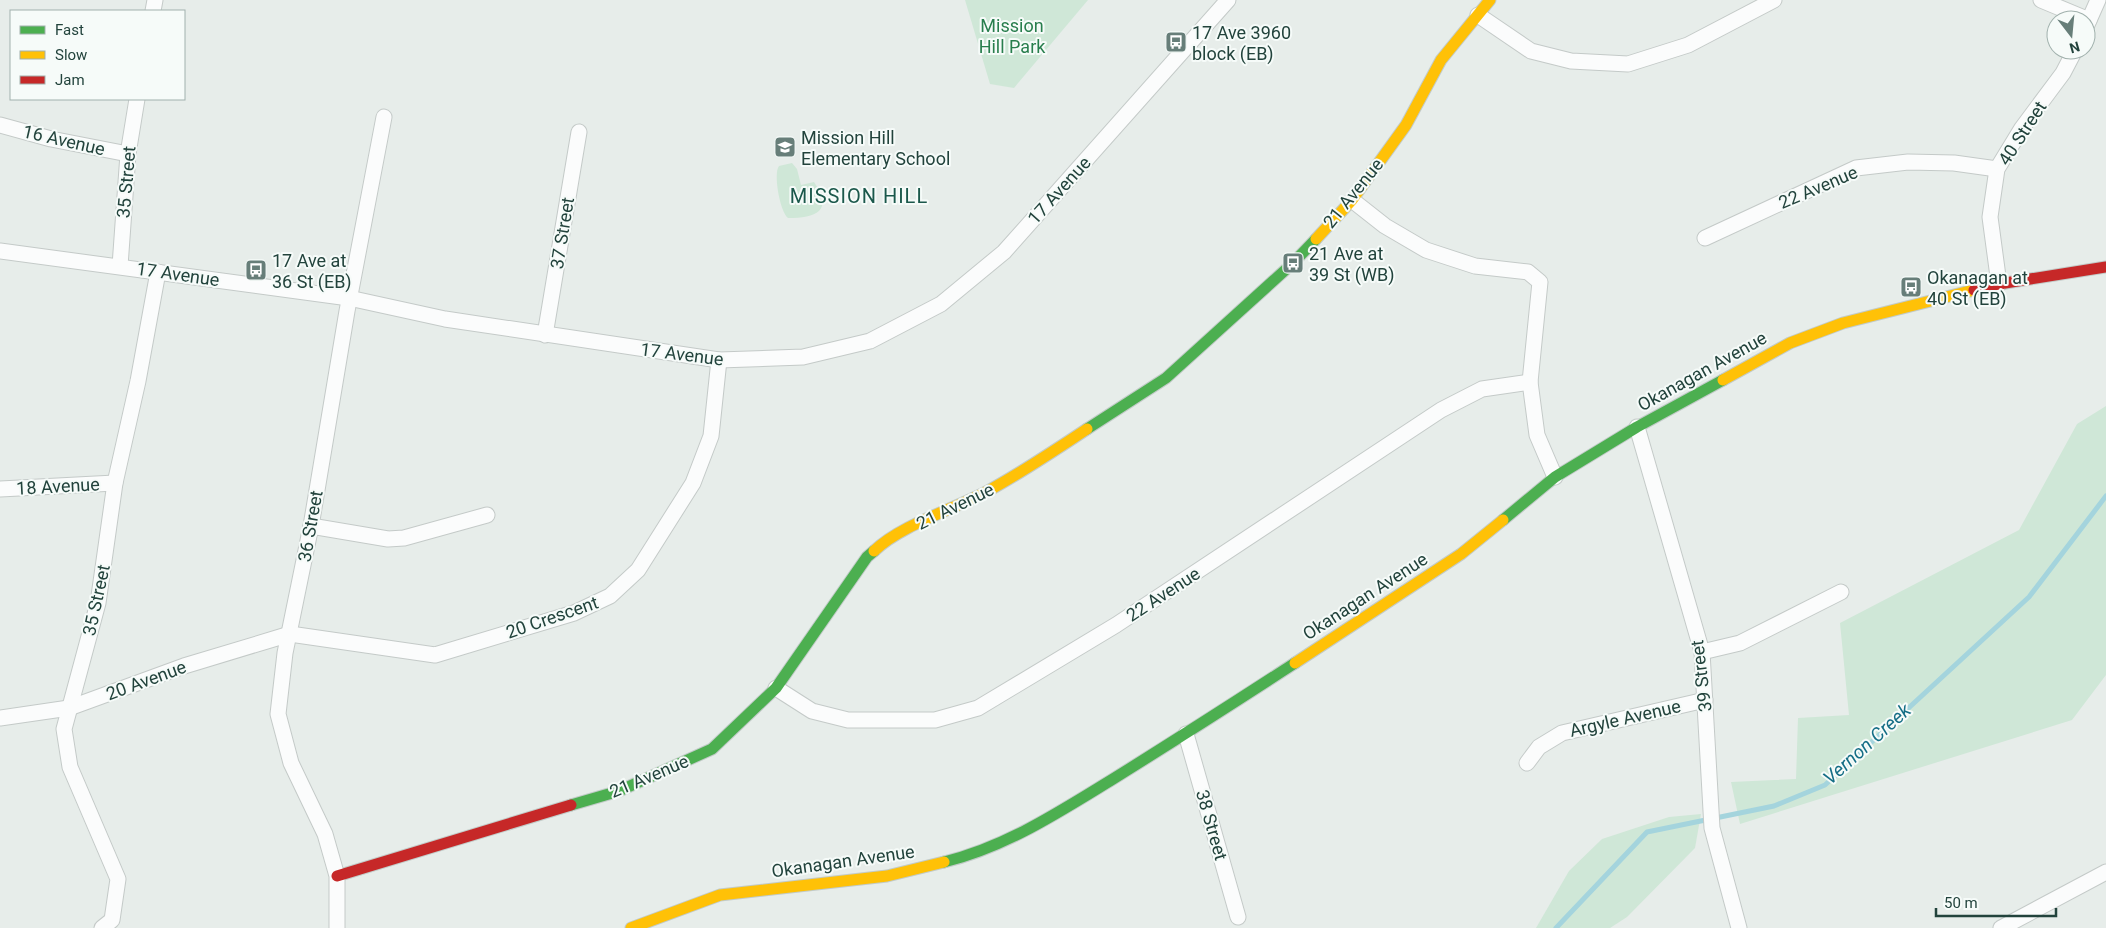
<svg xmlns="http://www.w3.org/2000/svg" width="2106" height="928" font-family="Roboto,sans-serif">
	<rect width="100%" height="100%" fill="#e7edea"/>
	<g fill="#cfe7d7">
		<polygon points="965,0 1088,0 1014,88 990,84"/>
		<path d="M792,163l5,6 4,16 13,-3c20,29 2,36 -26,36 -8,-6 -15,-45 -9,-52z"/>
		<polygon points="2106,406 2106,675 2072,720 1740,824 1731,782 1796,779 1798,718 1849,715 1840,623 2019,530 2077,424"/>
		<polygon points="1701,814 1695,848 1627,917 1610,928 1536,928 1569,871 1602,839 1669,817"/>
	</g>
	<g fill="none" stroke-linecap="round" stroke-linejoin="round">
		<polyline stroke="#a4d4dd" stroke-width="5" points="1556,928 1647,832 1774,806 1825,785 2029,597 2106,496"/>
		<g stroke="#c4cac8" stroke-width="17">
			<g id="street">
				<polyline points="2041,0 2089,20"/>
				<polyline points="153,11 155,0"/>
				<polyline points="1478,15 1531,51 1571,61 1628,64 1688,45 1774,0"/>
				<polyline points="2086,27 2098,0"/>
				<polyline points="0,125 51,139 128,154"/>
				<polyline points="1352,200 1385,226 1426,250 1475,266 1528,272 1540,282 1530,382 1537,435 1555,477"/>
				<polyline points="1705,238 1856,168 1908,162 1954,163 1997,169"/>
				<polyline points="0,251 349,298 445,319 719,360 803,357 870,341 941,304 1004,252 1228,0"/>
				<polyline points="120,266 128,154 137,99"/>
				<polyline points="1999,284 1990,217 1997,169 2022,128 2063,73 2075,50"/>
				<polyline points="545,335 579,132"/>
				<polyline points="1637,427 1702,652 1712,828 1739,928"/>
				<polyline points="0,489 115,483"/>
				<polyline points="311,526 388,539 404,538 487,515"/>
				<polyline points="1702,652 1740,643 1841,592"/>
				<polyline points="776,688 812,711 848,720 935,720 978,708 1116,625 1441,410 1482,389 1530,382"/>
				<polyline points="0,718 69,708 184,666 290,634 435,655 574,613 610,596 638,570 693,483 711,436 719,360"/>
				<polyline points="1186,734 1238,917"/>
				<polyline points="1527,763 1539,747 1562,733 1705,700"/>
				<polyline points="102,928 112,920 118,879 70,767 64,729 98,603 115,483 138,381 158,272"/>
				<polyline points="337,928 337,876 325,834 291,763 278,714 285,653 311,526 347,311 384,117"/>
				<polyline points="2001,928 2106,872"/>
			</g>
		</g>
		<g stroke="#c2cbc8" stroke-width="13">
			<g id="fast">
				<polyline points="1087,429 1166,378 1293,263 1316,239"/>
				<polyline points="1503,520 1555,477 1637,427 1723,380"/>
				<polyline points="571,805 619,791 712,749 776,688 867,557 874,551"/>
				<path d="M944,862c62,-15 115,-50 169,-83 61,-38 122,-77 182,-116"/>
			</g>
		</g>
		<g stroke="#c2cbc8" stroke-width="13">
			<g id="slow">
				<polyline points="1316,239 1352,200 1406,125 1441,60 1490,0"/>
				<polyline points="1723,380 1790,343 1843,323 1974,290"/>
				<path d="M874,551c27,-26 78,-41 112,-59 35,-19 68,-41 101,-63"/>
				<polyline points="1295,663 1461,554 1503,520"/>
				<polyline points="631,928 720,895 887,876 944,862"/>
			</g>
		</g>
		<g stroke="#c2cbc8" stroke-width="13">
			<g id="jam">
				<polyline points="1974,290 1999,284 2106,267"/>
				<polyline points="337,876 571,805"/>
			</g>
		</g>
		<use href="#street" stroke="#fbfcfc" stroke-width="15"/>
		<use href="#fast" stroke="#4caf50" stroke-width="11"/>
		<use href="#slow" stroke="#ffc107" stroke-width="11"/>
		<use href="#jam" stroke="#c62828" stroke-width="11"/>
	</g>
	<defs>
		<g id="bus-square" transform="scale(1.125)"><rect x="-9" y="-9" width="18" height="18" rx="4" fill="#677e79" stroke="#f6fbf9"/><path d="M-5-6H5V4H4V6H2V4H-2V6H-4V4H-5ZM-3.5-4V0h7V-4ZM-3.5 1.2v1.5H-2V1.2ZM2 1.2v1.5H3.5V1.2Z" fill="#fff"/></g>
		<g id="school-square" transform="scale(1.125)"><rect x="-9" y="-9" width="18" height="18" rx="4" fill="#677e79" stroke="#f6fbf9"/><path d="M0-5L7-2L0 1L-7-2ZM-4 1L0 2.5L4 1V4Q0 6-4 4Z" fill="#fff"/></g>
	</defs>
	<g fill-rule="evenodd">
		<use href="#bus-square" x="1176" y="42"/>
		<use href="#school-square" x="785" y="147"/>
		<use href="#bus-square" x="1293" y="263"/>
		<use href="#bus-square" x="256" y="270"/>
		<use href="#bus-square" x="1911" y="287"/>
	</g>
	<g text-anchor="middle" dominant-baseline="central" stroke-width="4" stroke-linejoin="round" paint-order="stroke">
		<g font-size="18" fill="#287e4d" stroke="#f6fbf9">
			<text x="1012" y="25">Mission<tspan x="1012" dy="21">Hill Park</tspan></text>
		</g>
		<g font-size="18" fill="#22433c" stroke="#f6fbf9" text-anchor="start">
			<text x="1192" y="32">17 Ave 3960<tspan x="1192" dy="21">block (EB)</tspan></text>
			<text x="801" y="137">Mission Hill<tspan x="801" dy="21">Elementary School</tspan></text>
			<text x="1309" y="253">21 Ave at<tspan x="1309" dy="21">39 St (WB)</tspan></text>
			<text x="272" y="260">17 Ave at<tspan x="272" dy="21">36 St (EB)</tspan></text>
			<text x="1927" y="277">Okanagan at<tspan x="1927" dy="21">40 St (EB)</tspan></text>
		</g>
		<g font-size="18" fill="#22433c" stroke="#f6fbf9">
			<text transform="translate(2022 133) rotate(-57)">40 Street</text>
			<text transform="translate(64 140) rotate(13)">16 Avenue</text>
			<text transform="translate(126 182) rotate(-85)">35 Street</text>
			<text transform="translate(1818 187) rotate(-23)">22 Avenue</text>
			<text transform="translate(1059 190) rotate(-48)">17 Avenue</text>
			<text transform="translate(1353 193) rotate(-51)">21 Avenue</text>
			<text transform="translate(562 233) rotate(-81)">37 Street</text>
			<text transform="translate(178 274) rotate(8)">17 Avenue</text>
			<text transform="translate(682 354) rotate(7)">17 Avenue</text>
			<text transform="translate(1702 371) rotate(-29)">Okanagan Avenue</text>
			<text transform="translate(58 486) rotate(-3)">18 Avenue</text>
			<text transform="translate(955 506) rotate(-26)">21 Avenue</text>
			<text transform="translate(310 526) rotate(-80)">36 Street</text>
			<text transform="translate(1163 594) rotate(-33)">22 Avenue</text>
			<text transform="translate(1365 596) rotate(-33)">Okanagan Avenue</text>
			<text transform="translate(96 600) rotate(-78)">35 Street</text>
			<text transform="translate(552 617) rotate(-19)">20 Crescent</text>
			<text transform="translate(1701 676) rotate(-97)">39 Street</text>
			<text transform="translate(146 680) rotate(-20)">20 Avenue</text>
			<text transform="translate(1625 718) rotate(-13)">Argyle Avenue</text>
			<text transform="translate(649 776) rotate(-23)">21 Avenue</text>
			<text transform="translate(1212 825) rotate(74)">38 Street</text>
			<text transform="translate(843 861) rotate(-8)">Okanagan Avenue</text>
		</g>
		<g font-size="19" font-style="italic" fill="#156e86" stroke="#f6fbf9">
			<text transform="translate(1867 744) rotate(-42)">Vernon Creek</text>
		</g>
		<g font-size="20" letter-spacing="1" fill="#1b584b" stroke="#f6fbf9">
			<text x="859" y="196">MISSION HILL</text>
		</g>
	</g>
	<rect x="10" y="10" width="175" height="90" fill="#f6fbf9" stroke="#a1b1ad"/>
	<rect x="20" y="26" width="25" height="8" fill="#4caf50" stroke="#a1b1ad"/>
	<text x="55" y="35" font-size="15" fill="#22433c">Fast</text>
	<rect x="20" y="51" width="25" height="8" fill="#ffc107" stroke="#a1b1ad"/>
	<text x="55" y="60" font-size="15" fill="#22433c">Slow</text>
	<rect x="20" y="76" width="25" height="8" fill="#c62828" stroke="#a1b1ad"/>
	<text x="55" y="85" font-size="15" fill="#22433c">Jam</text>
	<g transform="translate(2071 35) rotate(164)"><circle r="24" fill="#f6fbf9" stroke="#a1b1ad"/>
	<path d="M0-4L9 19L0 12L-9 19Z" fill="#677e79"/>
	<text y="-8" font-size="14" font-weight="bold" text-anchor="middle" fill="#22433c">N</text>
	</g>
	<path d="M1936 908v8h120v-8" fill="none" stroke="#22433c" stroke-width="2.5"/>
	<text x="1944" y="908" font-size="15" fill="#22433c" stroke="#f6fbf9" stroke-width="4" paint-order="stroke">50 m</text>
</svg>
